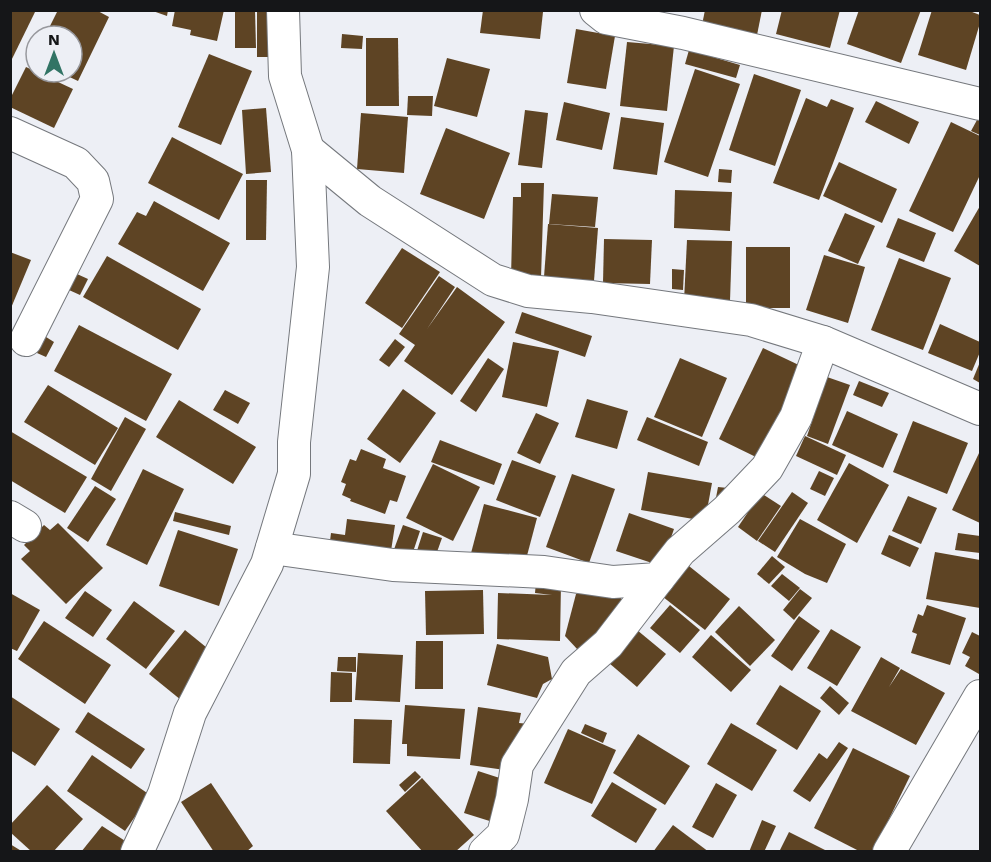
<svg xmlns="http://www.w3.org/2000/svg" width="991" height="862" font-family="'Work Sans',sans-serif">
	<rect width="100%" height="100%" fill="#edeff5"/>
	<g fill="#5e4424">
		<polygon points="10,10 36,10 10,63"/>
		<polygon points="58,10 96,10 109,17 78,81 59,72 72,72 72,36 45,36"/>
		<polygon points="150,10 168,10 167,16"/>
		<polygon points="175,10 224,10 217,41 190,35 191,30 172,26"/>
		<polygon points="235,10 255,10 256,48 235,48"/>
		<polygon points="257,10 272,10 273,57 257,57"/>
		<polygon points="483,10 543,12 540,39 480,33"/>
		<polygon points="705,10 762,10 757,35 702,25"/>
		<polygon points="782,10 840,10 830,48 776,34"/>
		<polygon points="859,10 921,10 901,63 847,44"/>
		<polygon points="932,10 967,10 980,15 980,23 966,70 918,55"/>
		<polygon points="576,29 615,36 606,89 567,83"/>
		<polygon points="342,34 363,36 362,49 341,48"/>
		<polygon points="366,38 398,38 399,106 366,106"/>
		<polygon points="627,42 674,46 667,111 620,106"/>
		<polygon points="689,50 740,65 736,78 685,64"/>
		<polygon points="209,54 252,71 221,145 178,127"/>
		<polygon points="447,58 490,69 477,117 434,106"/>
		<polygon points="26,67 73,89 54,128 10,107 10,99"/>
		<polygon points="695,69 740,84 708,177 664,162"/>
		<polygon points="754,74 801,90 775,166 729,150"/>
		<polygon points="408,96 433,96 432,116 407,115"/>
		<polygon points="806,98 827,107 831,99 854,108 819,200 773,183"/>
		<polygon points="876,101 919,122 909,144 865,122"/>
		<polygon points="564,102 610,113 602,150 556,140"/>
		<polygon points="266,108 271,172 246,174 242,110"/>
		<polygon points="525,110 548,113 542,168 518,165"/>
		<polygon points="361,113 408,117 404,173 357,169"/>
		<polygon points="621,117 664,123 657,175 613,169"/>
		<polygon points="977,120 980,121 980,135 971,131"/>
		<polygon points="951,122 980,136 980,175 953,232 909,211"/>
		<polygon points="446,128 510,153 484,219 420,194"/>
		<polygon points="172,137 243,174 219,220 148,183"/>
		<polygon points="839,162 897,189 882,223 823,196"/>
		<polygon points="719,169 732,170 731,183 718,182"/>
		<polygon points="246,180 267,180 266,240 246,240"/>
		<polygon points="521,183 544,183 541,278 511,277 513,197 521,197"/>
		<polygon points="675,190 732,192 730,231 674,228"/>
		<polygon points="552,194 598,197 595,227 549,224"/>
		<polygon points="154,201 230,243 203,291 118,244 137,212 146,216"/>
		<polygon points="980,206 980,266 954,251"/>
		<polygon points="845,213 875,226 858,264 828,251"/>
		<polygon points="898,218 936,233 924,262 886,247"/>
		<polygon points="548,224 598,228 594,281 544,277"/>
		<polygon points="604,239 652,240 650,284 603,283"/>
		<polygon points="687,240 732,241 730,301 684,301"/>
		<rect x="746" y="247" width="44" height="61"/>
		<polygon points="402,248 440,272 402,328 365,303"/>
		<polygon points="10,252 31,260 11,308 10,308"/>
		<polygon points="824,255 865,267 848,323 806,310"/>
		<polygon points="107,256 201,309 178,350 83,297"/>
		<polygon points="899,258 951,278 923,350 871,330"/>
		<polygon points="672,269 684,270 683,290 672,289"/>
		<polygon points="77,274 88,279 80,295 69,290"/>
		<polygon points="439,276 455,287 427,329 457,287 505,322 452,395 404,361 415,345 399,334"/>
		<polygon points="522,312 592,336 585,357 515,333"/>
		<polygon points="940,324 980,342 980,352 972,371 928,353"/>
		<polygon points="79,325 172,374 146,421 54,371"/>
		<polygon points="46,337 54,342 46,357 37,353"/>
		<polygon points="395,339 405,347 389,367 379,360"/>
		<polygon points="513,342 559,351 547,407 502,397"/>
		<polygon points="763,348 803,367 758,458 719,439"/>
		<polygon points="488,358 504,369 476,412 460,401"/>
		<polygon points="680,358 727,378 702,437 654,417"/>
		<polygon points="980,362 980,383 973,379"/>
		<polygon points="827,377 850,385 828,444 807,436"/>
		<polygon points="859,381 889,393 882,407 853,395"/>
		<polygon points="48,385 118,428 95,465 24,422"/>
		<polygon points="403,389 436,413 400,463 367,439"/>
		<polygon points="225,390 250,403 238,424 213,410"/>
		<polygon points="587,399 628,411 617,449 575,437"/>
		<polygon points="179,400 256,447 233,484 156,437"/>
		<polygon points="847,411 898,434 883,468 832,445"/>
		<polygon points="536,413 559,423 540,464 517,453"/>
		<polygon points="125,417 146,429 111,491 91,479"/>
		<polygon points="647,417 708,442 699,466 637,440"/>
		<polygon points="913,421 968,443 947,494 893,472"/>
		<polygon points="10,431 87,477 65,513 10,480"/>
		<polygon points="805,436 846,455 837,475 796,456"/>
		<polygon points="440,440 502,464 494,485 431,462"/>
		<polygon points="361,449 386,459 383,468 406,476 397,502 390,500 385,514 350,501 351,499 342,495 346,484 341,482 350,459 356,461"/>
		<polygon points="980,451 980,523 952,510"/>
		<polygon points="512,460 556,476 540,517 496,500"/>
		<polygon points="849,463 889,485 857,543 817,520"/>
		<polygon points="433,464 480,487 453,541 406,518"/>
		<polygon points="143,469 184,489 147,565 106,545"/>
		<polygon points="819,471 834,478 825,496 810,489"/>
		<polygon points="648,472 712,483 705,521 641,510"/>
		<polygon points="572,474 615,489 589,563 546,547"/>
		<polygon points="95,486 116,499 88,542 67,528"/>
		<polygon points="718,487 728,488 714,508"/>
		<polygon points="792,492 808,503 775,552 758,541"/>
		<polygon points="761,493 781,506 757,541 738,527"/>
		<polygon points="908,496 937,508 921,544 892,531"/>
		<polygon points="484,504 537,518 524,567 470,557"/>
		<polygon points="175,512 231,526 229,535 173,521"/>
		<polygon points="629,513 674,529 661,566 616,551"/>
		<polygon points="347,519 395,525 391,551 329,549 331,533 345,535"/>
		<polygon points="800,519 846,544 827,583 805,574 777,557"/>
		<polygon points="58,523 103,568 66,604 21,559 30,551 24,545 44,525 50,530"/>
		<polygon points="403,525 420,531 411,558 393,552"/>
		<polygon points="178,530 238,549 219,606 159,586"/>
		<polygon points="423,532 442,538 432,566 414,560"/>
		<polygon points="958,533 980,536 980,553 955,550"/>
		<polygon points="889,535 919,548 910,567 881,554"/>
		<polygon points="935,552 980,560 980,608 926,599"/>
		<polygon points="772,556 785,567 769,584 757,574"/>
		<polygon points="684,562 730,599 705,630 658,593"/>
		<polygon points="782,574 800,588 789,601 771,586"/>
		<polygon points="536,582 561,583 560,641 497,639 498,593 552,595 535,593"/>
		<polygon points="615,587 626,608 578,650 565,636 576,594"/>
		<polygon points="800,589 812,598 794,620 783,610"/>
		<polygon points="483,590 484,634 426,635 425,591"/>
		<polygon points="85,591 112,610 93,637 65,618"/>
		<polygon points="10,593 40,610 17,651 10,648"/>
		<polygon points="134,601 175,631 146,669 106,639"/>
		<polygon points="670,605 700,630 680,653 650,628"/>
		<polygon points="927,605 966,618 950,665 911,653 917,634 912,632 918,614 923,616"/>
		<polygon points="739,606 775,640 750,666 715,632"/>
		<polygon points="799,616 820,631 792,671 771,656"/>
		<polygon points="44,621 111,665 85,704 18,659"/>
		<polygon points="831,629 861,647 837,686 807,668"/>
		<polygon points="185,630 217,656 181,700 149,674"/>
		<polygon points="637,630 666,654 637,687 609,663"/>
		<polygon points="972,632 980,636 979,674 965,666 970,657 962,653"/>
		<polygon points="711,635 751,670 731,692 692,657"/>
		<polygon points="416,641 443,641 443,689 415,689"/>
		<polygon points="497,644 548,657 552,679 543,684 537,698 487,685"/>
		<polygon points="358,653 403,655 400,702 355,700"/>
		<polygon points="338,657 356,657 356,672 337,671"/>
		<polygon points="881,657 900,668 889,687 901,669 945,693 916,745 851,711"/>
		<polygon points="331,672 352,673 352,702 330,702"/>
		<polygon points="780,685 821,711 797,750 756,724"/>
		<polygon points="830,686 849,703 839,715 820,698"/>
		<polygon points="10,696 60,729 35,766 10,750"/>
		<polygon points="405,705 465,709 460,759 407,756 407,744 402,744"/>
		<polygon points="478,707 521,713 519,723 529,724 512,771 470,765"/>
		<polygon points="88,712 145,749 131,769 75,732"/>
		<polygon points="354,719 392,720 390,764 353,763"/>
		<polygon points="731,723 777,750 752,791 707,764"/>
		<polygon points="585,724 607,733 603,743 581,733"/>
		<polygon points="568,729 616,750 592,804 544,783"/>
		<polygon points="638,734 690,766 665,805 613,773"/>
		<polygon points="839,742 848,748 810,802 793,791 819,753 827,759"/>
		<polygon points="853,748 910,776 873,852 861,852 814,828"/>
		<polygon points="92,755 150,795 125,831 67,791"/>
		<polygon points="415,771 421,777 405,792 399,785"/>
		<polygon points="478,771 509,781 496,823 464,813"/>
		<polygon points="422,778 474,835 455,852 423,852 386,811"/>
		<polygon points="612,782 657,809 636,843 591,816"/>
		<polygon points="211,783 253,846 246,852 214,852 181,802"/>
		<polygon points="716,783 737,795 713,838 692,827"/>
		<polygon points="47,785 83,819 53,852 32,852 10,832 10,825"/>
		<polygon points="762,820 776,826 764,852 749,852"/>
		<polygon points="673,825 709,852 653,852"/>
		<polygon points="102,826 133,846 129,852 81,852"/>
		<polygon points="789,832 829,852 779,852"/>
		<polygon points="10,844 23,852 10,852"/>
	</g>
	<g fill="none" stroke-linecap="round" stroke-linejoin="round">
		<g stroke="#75787d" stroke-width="34">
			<g id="minor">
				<polyline points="596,10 606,18 683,33 980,104"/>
				<polyline points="10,133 76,163 93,181 97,199 26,340"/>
				<polyline points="308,150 370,201 493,280 528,291 592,297 751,320 823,342 980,409"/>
				<polyline points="10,517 25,526"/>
				<polyline points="272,548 393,565 544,572 613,582 658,579 680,551 727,510 767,468 796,417 823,342"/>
				<polyline points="137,852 164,794 190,713 267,564 294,474 294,442 313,267 308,150 285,76 283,10"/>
				<polyline points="485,852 503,835 512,799 517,765 576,672 608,644 658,579"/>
				<polyline points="889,852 980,696"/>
			</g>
		</g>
		<use href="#minor" stroke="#fff" stroke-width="32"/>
	</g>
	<rect width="991" height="862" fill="none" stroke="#151618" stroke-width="24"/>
	<g transform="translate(54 54)"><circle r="28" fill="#edeff5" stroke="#97989d" stroke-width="1.5"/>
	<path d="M0-4.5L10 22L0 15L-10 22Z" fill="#327465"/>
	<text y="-9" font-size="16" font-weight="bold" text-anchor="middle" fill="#151618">N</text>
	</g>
</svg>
